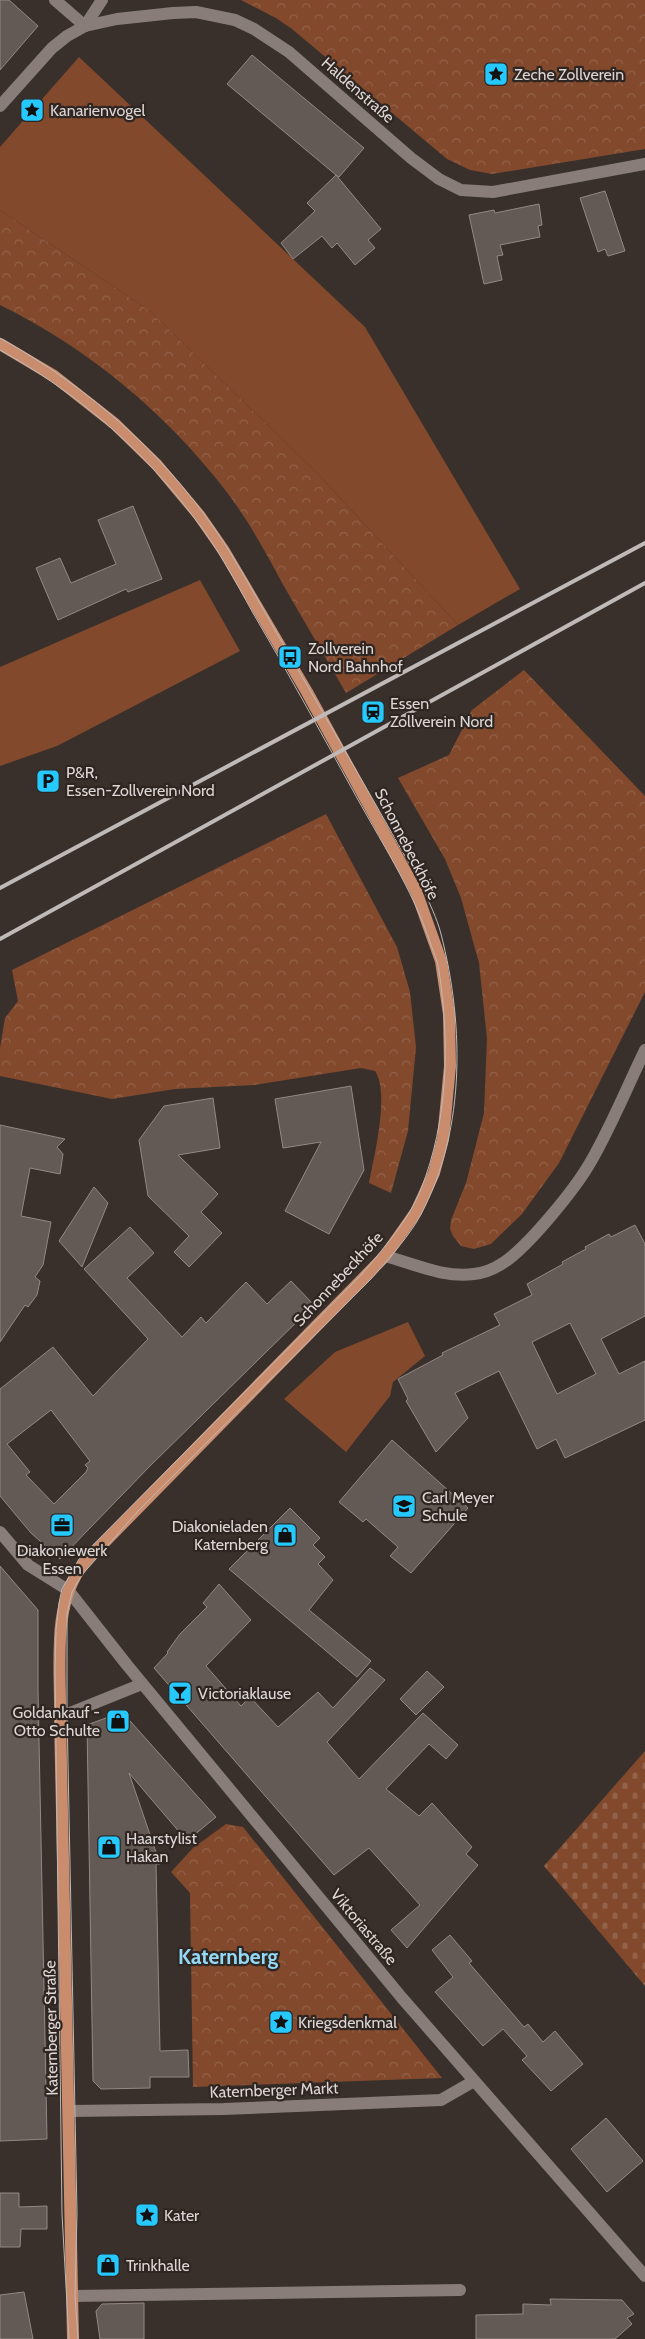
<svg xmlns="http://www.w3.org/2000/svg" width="645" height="2339" font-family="Cabin,sans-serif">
	<defs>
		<pattern id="forest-crowns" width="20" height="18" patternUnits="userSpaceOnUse" patternTransform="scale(1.25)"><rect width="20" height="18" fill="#82492c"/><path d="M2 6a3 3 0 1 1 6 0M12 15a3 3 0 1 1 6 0" fill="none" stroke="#93624a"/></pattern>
		<pattern id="cemetery-stones" width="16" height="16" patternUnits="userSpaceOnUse" patternTransform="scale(1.25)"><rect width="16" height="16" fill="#82492c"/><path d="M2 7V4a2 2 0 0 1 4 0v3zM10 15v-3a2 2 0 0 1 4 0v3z" fill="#93624a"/></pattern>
	</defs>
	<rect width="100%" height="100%" fill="#39302c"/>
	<g fill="#82492c">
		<polygon points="79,57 365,327 520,589 458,625 316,472 150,311 0,210 0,147"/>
		<polygon points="200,580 240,651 57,746 0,766 0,667"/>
		<polygon points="408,1322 425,1356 393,1382 390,1396 346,1452 284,1399 335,1352"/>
	</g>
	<g fill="url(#forest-crowns)">
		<polygon points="241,0 645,0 645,149 492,174 470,170 447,159 292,29 276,18"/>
		<path d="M0,210l150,101 166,161 142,153 -112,68c-20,-35 -41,-70 -61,-105 -18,-33 -36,-67 -59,-97 -60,-78 -138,-143 -226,-186z"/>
		<polygon points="524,670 645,796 645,992 559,1163 522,1214 491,1244 474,1249 461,1246 453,1236 450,1229 451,1220 466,1183 484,1113 487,1038 479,963 461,898 445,859 398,778 449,755 472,710"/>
		<path d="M326,814l71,133 13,45 6,55 -8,84 -17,62 -22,-10c5,-27 21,-90 6,-112l-14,-3 -107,17 -79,4 -63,10 -112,-23v-28l5,-30 13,-17 -6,-31z"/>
		<polygon points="226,1824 243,1827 442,2078 193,2087 190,1893 171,1872 193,1848"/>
	</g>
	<polygon fill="url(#cemetery-stones)" points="645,1751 645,1986 544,1866"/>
	<g fill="#645a55" stroke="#938883" fill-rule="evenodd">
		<polygon points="0,0 9,0 38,26 0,70"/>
		<polygon points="252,55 364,148 339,177 336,175 381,229 368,240 375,248 355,265 337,243 332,248 322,236 293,259 281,243 315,211 307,203 336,175 227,84"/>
		<polygon points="605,191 625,251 608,256 605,249 598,252 580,198"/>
		<polygon points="539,204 542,225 538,226 540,237 500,245 503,255 497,256 502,280 484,284 469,215 494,210 495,213"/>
		<polygon points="133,506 162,579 128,592 126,589 58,620 36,568 60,558 71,583 116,564 98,520"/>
		<polygon points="351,1086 364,1170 329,1234 285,1211 321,1142 283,1148 275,1099"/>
		<polygon points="213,1098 220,1148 178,1155 218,1194 201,1212 222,1233 189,1267 174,1252 189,1236 148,1196 139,1140 164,1106"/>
		<polygon points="0,1125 65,1139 57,1147 63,1154 60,1174 30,1168 21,1216 51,1222 43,1265 35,1277 40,1281 37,1295 28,1307 25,1305 0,1342"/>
		<polygon points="94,1187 108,1203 82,1267 59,1241"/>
		<path d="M635,1225l10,19v72l-44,23 18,35 26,-13v59l-80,38 -9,-19 -19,10 -38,-78 -44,22 13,25 -32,34 -30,-51 2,-2 -10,-20 45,-24 -1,-2 58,-28 -6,-11 38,-19 -5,-11 36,-20 -1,-2 24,-13 -1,-2 24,-13 2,3zM570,1323l26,51 -39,20 -25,-52z"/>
		<path d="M130,1227l24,26 -27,25 55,59 19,-20 5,6 40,-41 21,22 24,-23 23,24 -164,161 -90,93 -29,-26 -31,-37v-107l53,-42 40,49 55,-57 -64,-70zM51,1410l39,51 -5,4 3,3 -2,4 -32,32 -28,-29 4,-3 -23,-28z"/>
		<polygon points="392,1440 468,1508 411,1573 390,1556 398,1547 366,1519 363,1522 339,1502"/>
		<polygon points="290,1508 320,1538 313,1545 325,1557 318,1564 333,1580 309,1610 371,1661 357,1677 229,1569"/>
		<polygon points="0,1566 38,1610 38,1689 47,2139 0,2141"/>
		<polygon points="219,1584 251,1620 206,1666 241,1706 250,1697 278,1727 318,1692 333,1708 370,1668 385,1680 327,1742 359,1779 423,1713 458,1745 446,1759 429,1744 386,1789 419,1816 432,1803 472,1847 466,1854 478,1865 407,1948 391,1930 420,1905 369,1848 334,1875 154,1668 168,1653 167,1652 180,1634 207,1607 203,1603"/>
		<polygon points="427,1671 444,1687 416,1715 400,1699"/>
		<polygon points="122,1712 216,1817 187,1841 129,1773 160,1864 156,1864 160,2051 188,2050 189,2077 150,2077 150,2088 101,2089 93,2081 87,1725"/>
		<polygon points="450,1935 472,1961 469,1963 524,2027 528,2024 543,2042 555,2031 583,2064 551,2091 522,2060 527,2056 503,2029 483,2046 435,1992 453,1977 432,1950"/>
		<polygon points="606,2118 643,2161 607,2192 571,2149"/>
		<polygon points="0,2193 19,2193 19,2207 47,2206 47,2229 21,2229 20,2247 0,2247"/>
		<polygon points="24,2292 33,2339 0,2339 0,2295"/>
		<polygon points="550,2299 622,2300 634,2314 627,2318 632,2324 615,2339 476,2339 476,2315 523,2314 523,2304 551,2305"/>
		<polygon points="144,2303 144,2339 100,2339 96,2311 102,2304"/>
	</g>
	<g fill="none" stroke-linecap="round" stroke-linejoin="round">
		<g stroke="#887d78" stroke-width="12">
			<polyline points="55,0 85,26"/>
			<polyline points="85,26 117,19 173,13 196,12 235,20 254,29 289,52 411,158 439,179 461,190 493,192 645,164"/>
			<polyline points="0,106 52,48 67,36 85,26 102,0"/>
			<path d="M385,1256c30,8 58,22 89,18 10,-1 20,-5 29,-11 25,-16 72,-74 87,-100 21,-36 37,-76 55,-113"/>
			<polyline points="0,1532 28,1565 68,1590 127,1665 402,1998 645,2276"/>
			<polyline points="60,1717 142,1684"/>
			<polyline points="69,2111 224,2109 441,2100 474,2081"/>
			<polyline points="72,2296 460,2290"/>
		</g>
		<path stroke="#c98d6e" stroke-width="12" d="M0,344l54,32 61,48 42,41 42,50 25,36 83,141 109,199 25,70 8,53 1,52 -7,73 -9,34 -18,39 -31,44 -301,307c-33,42 -23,103 -24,154l13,622"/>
		<g stroke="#bfb9b7" stroke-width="1">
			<path d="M0,338c92,51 172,122 228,211 23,37 43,75 65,112 44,75 87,151 130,227 6,15 14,30 18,46 24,93 25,204 -25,289 -13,20 -29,38 -45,56l-233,232 -57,65 -9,16 -5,22v99l10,500 -2,83 3,43"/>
			<path d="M0,350c76,42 143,99 195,169 23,29 40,62 58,94 34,58 66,116 98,174 28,52 62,102 80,158 3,8 7,17 8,26 11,72 9,150 -18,218 -12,31 -39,61 -60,86l-282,284 -17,30 -3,14 -3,27 -1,41 7,543 7,125"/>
		</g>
		<g stroke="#bfb9b7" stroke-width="4">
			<polyline points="0,888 645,543"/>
			<polyline points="0,939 645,583"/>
		</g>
	</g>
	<defs>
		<g id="sight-square" transform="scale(1.25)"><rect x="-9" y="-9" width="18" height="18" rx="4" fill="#25c9fe" stroke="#2f2622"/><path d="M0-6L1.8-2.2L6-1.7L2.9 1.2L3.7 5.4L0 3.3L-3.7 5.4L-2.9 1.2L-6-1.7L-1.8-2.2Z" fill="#111"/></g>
		<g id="bus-square" transform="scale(1.25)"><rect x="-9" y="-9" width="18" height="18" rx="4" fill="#25c9fe" stroke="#2f2622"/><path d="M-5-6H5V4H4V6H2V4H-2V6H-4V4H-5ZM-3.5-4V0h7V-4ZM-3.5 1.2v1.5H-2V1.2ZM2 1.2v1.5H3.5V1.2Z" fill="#111"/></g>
		<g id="station-square" transform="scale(1.25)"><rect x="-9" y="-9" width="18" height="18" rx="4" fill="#25c9fe" stroke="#2f2622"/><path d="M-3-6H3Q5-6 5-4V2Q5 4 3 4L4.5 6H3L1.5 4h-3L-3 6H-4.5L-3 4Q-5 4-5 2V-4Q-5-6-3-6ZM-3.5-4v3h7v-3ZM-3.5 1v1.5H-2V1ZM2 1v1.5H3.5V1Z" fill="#111"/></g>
		<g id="parking-square" transform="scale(1.25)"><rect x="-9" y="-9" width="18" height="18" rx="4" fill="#25c9fe" stroke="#2f2622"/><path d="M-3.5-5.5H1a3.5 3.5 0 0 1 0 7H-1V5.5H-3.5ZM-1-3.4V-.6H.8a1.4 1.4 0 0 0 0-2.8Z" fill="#111"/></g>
		<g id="school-square" transform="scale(1.25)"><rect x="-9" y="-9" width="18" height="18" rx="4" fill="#25c9fe" stroke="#2f2622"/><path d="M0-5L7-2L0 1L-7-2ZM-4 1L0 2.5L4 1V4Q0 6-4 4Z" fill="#111"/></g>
		<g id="office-square" transform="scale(1.25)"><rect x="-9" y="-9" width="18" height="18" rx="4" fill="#25c9fe" stroke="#2f2622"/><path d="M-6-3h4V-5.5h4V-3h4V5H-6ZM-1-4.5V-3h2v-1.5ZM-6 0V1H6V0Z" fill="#111"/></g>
		<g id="shop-square" transform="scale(1.25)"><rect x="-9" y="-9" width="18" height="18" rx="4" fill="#25c9fe" stroke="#2f2622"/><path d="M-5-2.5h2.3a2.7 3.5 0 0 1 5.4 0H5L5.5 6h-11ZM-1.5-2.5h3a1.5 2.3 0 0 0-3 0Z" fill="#111"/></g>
		<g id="bar-square" transform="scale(1.25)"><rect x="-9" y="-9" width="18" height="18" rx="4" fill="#25c9fe" stroke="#2f2622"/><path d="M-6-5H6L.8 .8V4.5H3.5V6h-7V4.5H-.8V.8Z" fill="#111"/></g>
	</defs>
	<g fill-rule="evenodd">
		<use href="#sight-square" x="496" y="74"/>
		<use href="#sight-square" x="32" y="110"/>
		<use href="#bus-square" x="290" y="657"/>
		<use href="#station-square" x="373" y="712"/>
		<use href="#parking-square" x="48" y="781"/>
		<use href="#school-square" x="404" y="1506"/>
		<use href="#office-square" x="62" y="1525"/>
		<use href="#shop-square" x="285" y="1535"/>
		<use href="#bar-square" x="180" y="1693"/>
		<use href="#shop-square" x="118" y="1721"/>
		<use href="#shop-square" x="109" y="1847"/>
		<use href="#sight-square" x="281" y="2022"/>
		<use href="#sight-square" x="147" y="2215"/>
		<use href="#shop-square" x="108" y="2265"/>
	</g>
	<g text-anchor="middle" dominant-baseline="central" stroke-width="4.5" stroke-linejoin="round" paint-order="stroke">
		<g font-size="16" fill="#dcd6d4" stroke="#2f2622" text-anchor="start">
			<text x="514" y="74">Zeche Zollverein</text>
			<text x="50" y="110">Kanarienvogel</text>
			<text x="308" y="648">Zollverein<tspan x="308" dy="18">Nord Bahnhof</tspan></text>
			<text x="390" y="703">Essen<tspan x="390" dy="18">Zollverein Nord</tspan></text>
			<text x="66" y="772">P&amp;R,<tspan x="66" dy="18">Essen-Zollverein Nord</tspan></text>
			<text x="422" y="1497">Carl Meyer<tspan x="422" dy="18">Schule</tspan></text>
			<text x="268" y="1526" text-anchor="end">Diakonieladen<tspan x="268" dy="18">Katernberg</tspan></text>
			<text x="62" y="1550" text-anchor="middle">Diakoniewerk<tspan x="62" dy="18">Essen</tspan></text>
			<text x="198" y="1693">Victoriaklause</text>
			<text x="100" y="1712" text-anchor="end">Goldankauf -<tspan x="100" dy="18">Otto Schulte</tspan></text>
			<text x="126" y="1838">Haarstylist<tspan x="126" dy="18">Hakan</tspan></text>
			<text x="298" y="2022">Kriegsdenkmal</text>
			<text x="164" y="2215">Kater</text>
			<text x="126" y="2265">Trinkhalle</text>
		</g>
		<g font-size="16" fill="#dcd6d4" stroke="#2f2622">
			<text transform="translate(358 90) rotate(41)">Haldenstraße</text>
			<text transform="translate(407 844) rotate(63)">Schonnebeckhöfe</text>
			<text transform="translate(338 1279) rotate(-47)">Schonnebeckhöfe</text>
			<text transform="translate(364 1927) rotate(50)">Viktoriastraße</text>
			<text transform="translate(51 2028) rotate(-91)">Katernberger Straße</text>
			<text transform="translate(274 2090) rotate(-2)">Katernberger Markt</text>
		</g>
		<g font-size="21" font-weight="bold" fill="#93d8f5" stroke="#2f2622">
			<text x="228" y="1956">Katernberg</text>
		</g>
	</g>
</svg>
